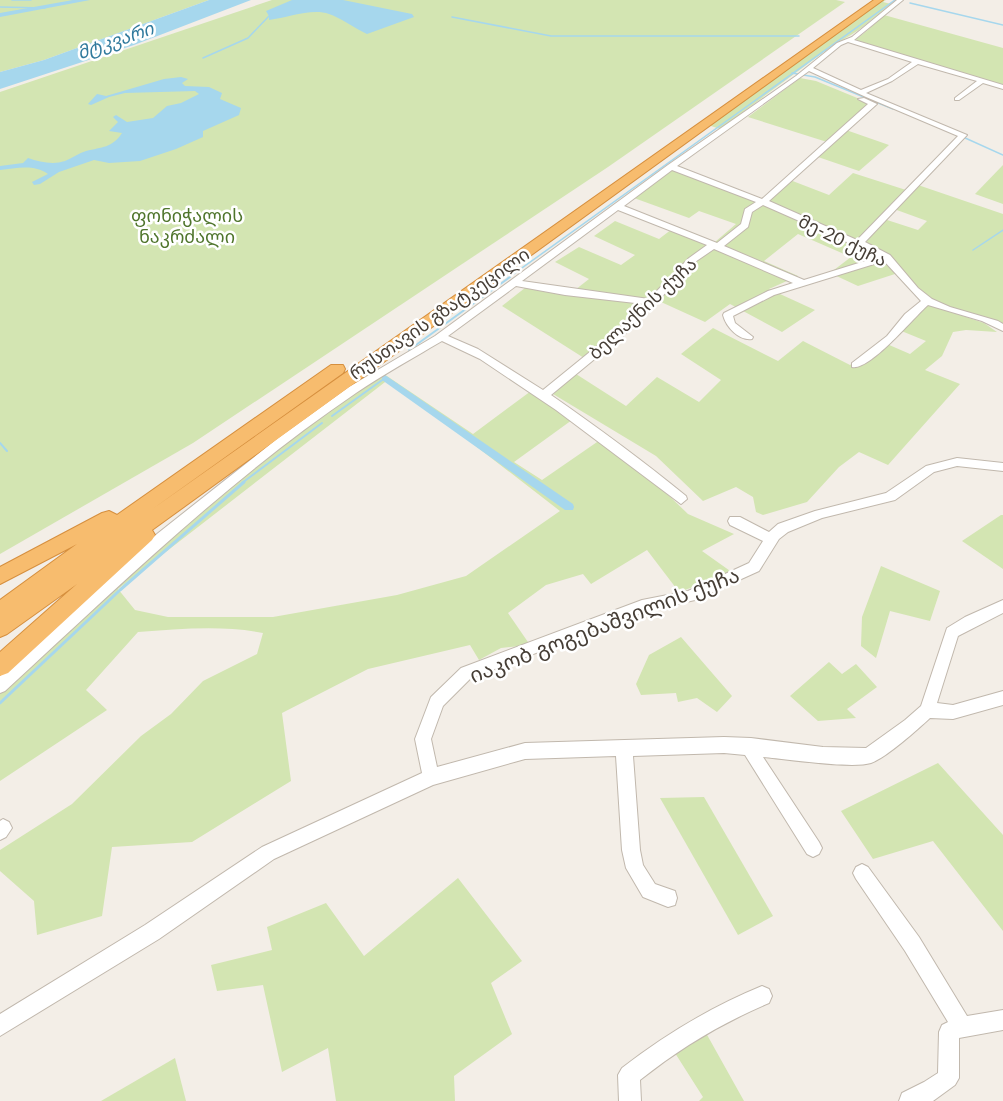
<svg xmlns="http://www.w3.org/2000/svg" width="1003" height="1101" font-family="Lato,'Noto Sans Georgian',sans-serif">
	<rect width="100%" height="100%" fill="#f3eee7"/>
	<g fill="#d3e5b2" fill-rule="evenodd">
		<polygon points="0,0 209,0 44,60 0,72"/>
		<polygon points="272,0 836,0 845,2 608,167 193,443 0,554 0,92"/>
		<path d="M883,0h3l-3,2 8,2c-18,14 -34,30 -55,39l-116,86 -12,-4z"/>
		<path d="M884,15l119,33v38l-152,-45c11,-3 23,-18 33,-26z"/>
		<polygon points="800,78 816,81 867,102 870,105 827,142 748,117"/>
		<polygon points="846,130 889,145 859,171 818,157"/>
		<polygon points="1003,165 1003,204 975,194"/>
		<polygon points="669,171 678,171 765,204 884,258 898,273 858,286 830,273 851,257 798,234 764,261 798,276 769,289 815,310 782,332 730,304 705,322 650,297 584,358 502,306 530,284 575,290 589,279 555,262 579,247 621,265 635,255 594,236 615,221 659,239 676,226 715,242 736,224 699,211 689,218 634,198"/>
		<polygon points="853,173 906,190 858,241 766,202 790,180 829,195"/>
		<polygon points="918,185 1003,214 1003,327 928,300 890,258 863,243 884,219 918,230 927,221 894,209"/>
		<polygon points="930,305 984,323 997,332 966,330 953,332 942,356 925,370 960,384 888,465 859,452 839,467 807,502 763,515 756,512 753,497 736,487 703,501 656,456 553,394 576,374 626,406 657,377 699,402 721,380 681,354 713,328 778,361 803,341 850,365 880,341 910,354 926,341 899,330 923,308"/>
		<path d="M384,374l89,60 58,-43 109,68 -5,4 53,51 46,20 -32,17 31,22 -54,19 -32,-42 -56,34 -8,-10 -37,11 -38,28 22,32 -29,3 -22,12 -9,-15 -102,24 -86,44 9,68 -99,61 -80,5 -10,69 -65,19 -3,-34 -34,-30v-21l72,-46 69,-68 30,-22 32,-33 54,-27 6,-21c-40,-8 -84,-4 -125,-1l-52,58 21,20 -107,71v-87c122,-114 244,-229 384,-320zM389,379l171,132 -94,65 -69,19 -124,22h-105l-33,-7 -17,-21zM572,420l28,20 -58,40 -28,-18z"/>
		<polygon points="1001,515 1003,515 1003,569 962,541"/>
		<polygon points="881,566 940,591 930,621 890,611 876,658 861,646 862,617"/>
		<polygon points="681,637 732,696 717,712 697,698 678,702 676,693 641,695 636,684 649,655"/>
		<polygon points="829,662 842,674 856,664 877,687 847,709 856,718 818,721 790,696"/>
		<polygon points="938,763 1003,835 1003,931 933,841 873,859 841,811"/>
		<polygon points="704,797 773,916 738,935 660,798"/>
		<polygon points="458,878 522,961 491,983 512,1034 454,1076 455,1101 336,1101 328,1048 282,1072 263,985 217,991 211,965 272,950 267,927 326,903 364,956"/>
		<polygon points="706,1033 744,1101 699,1101 703,1097 675,1053"/>
		<polygon points="175,1058 186,1101 101,1101"/>
	</g>
	<g fill="#a6d7ed">
		<polygon points="209,0 251,0 134,45 0,89 0,72 44,60"/>
		<path d="M292,0h51l69,14 2,3 -47,17c-11,-5 -28,-17 -38,-20 -18,-6 -41,4 -60,6v-4l-3,-5z"/>
		<path d="M181,77l7,2 -6,4 3,3 24,1 13,6 -2,6 21,9 -2,7 -36,16v6l-27,12 -36,12 -31,2 -15,-3 -35,12 -19,12 -6,1 -2,-3 16,-8c-13,-10 -32,-6 -48,-4v-4l23,-3 5,-5c12,4 25,7 37,3 7,-3 14,-8 21,-10 16,-4 26,-3 36,-18l-13,-2 9,-9 -5,-5 3,-2 11,7 26,-4 14,-12 14,-3 18,-9 -4,-3 -70,2 -16,4 -18,8 -3,-1 9,-10 9,2 58,-17z"/>
	</g>
	<g fill="none" stroke-linecap="round" stroke-linejoin="round">
		<g stroke="#a6d7ed" stroke-width="1.5">
			<polyline points="12,0 31,0"/>
			<polyline points="910,3 1003,25"/>
			<polyline points="0,7 45,8"/>
			<polyline points="452,17 551,36 799,36"/>
			<polyline points="203,58 248,38 269,16"/>
			<polyline points="792,73 815,77 893,109"/>
			<polyline points="963,137 1003,155"/>
			<polyline points="973,250 1003,230"/>
			<polyline points="508,278 895,0"/>
		</g>
		<g stroke="#a6d7ed" stroke-width="2">
			<polyline points="409,350 510,277"/>
			<polyline points="332,416 385,378"/>
			<polyline points="0,443 7,451"/>
			<polyline points="242,483 322,423"/>
		</g>
		<polyline stroke="#a6d7ed" stroke-width="3" points="0,703 120,590 244,482"/>
		<polygon fill="#a6d7ed" fill-rule="evenodd" points="385,375 573,504 574,507 573,510 565,510 382,380 382,376"/>
		<polygon fill="#a6d7ed" fill-rule="evenodd" points="73,0 90,0 0,17 0,13"/>
		<g stroke="#c1b8ad" stroke-width="2">
			<g id="minor">
				<path d="M897,0h6l-49,40 149,45v4l-20,-6 -24,17h-4v-2l22,-17 -59,-17 -26,17 -26,12 101,42 -102,107 25,13 28,33 14,11 18,8 48,14 5,3v7l-21,-10 -54,-16c-15,13 -58,66 -76,62v-4l35,-27 18,-22 16,-13 -37,-40 -110,34 -41,21 2,7 18,14 -1,2c-13,2 -26,-12 -29,-24l1,-2 44,-22 25,-8 -79,-34 -19,13 -64,67 -80,66c46,32 91,65 135,101l1,3 -6,5 -125,-94 -76,-51 -38,-18c-29,17 -58,33 -86,52 -127,86 -238,194 -351,298l-5,2v-17l157,-142 120,-95 72,-52 86,-51 233,-171 128,-89 41,-33 15,-6zM848,42l64,20 -24,17 -27,11 -48,-22 28,-23zM809,71l57,26 92,39 -101,104 -88,-39 108,-97 -13,-6 -6,1 10,5 -106,95 -85,-33zM672,170l84,32 -11,7 -4,15 -24,19 -93,-37zM763,205l111,49 4,3 -74,23 -80,-34 24,-19 4,-15zM618,210l89,35 -18,13 -40,41 -127,-18zM516,286l49,9 79,9 -21,21 -80,65 -65,-41 -30,-13z"/>
				<path d="M957,458l46,5v8l-46,-5 -23,6 -39,28 -73,18 -34,14 -9,7 -20,32 -64,29 -52,12 -172,66 -28,28 -12,33 6,28 88,-24 199,-6 27,1 72,9 43,1 39,-28 16,-14 26,-78 18,-11 38,-17v13l-45,23 -21,67 16,2 50,-14v14l-50,14 -23,-1c-13,12 -43,39 -59,45 -19,6 -85,-4 -108,-6l56,85 3,6 -3,6 -6,3 -6,-3 -62,-99 -21,-2 -91,3 7,94 3,15 12,19 20,7 2,7 -2,7 -7,2 -25,-10 -17,-29 -4,-18 -6,-94 -91,3 -92,26 -159,74 -115,80 -159,97v-22l145,-89 117,-78 160,-74 -7,-34 16,-42 30,-29 181,-68 46,-9 61,-28 14,-22 -33,-16 -2,-4 2,-4h10l29,15 9,-8 37,-13 71,-18 40,-27z"/>
				<polygon points="3,819 9,822 12,828 6,837 0,840 0,821"/>
				<polygon points="862,864 868,867 919,937 967,1016 1003,1010 1003,1030 959,1038 959,1078 955,1085 933,1101 899,1101 902,1093 924,1082 938,1073 939,1032 942,1025 948,1022 905,951 856,879 853,873 856,867"/>
				<path d="M762,986l7,3 3,7 -3,7c-47,20 -89,45 -129,77l1,21h-22l-1,-26 4,-7c44,-34 89,-61 140,-82z"/>
			</g>
		</g>
		<g stroke="#d68f3e" stroke-width="2">
			<polygon id="highway" points="874,0 883,0 152,530 155,535 152,540 8,673 0,676 0,652 77,584 7,634 0,637 0,600 77,544 0,584 0,567 102,513 109,511 117,515 331,365 343,365 345,369 343,373 151,510"/>
		</g>
		<use href="#minor" fill="#fff" fill-rule="evenodd"/>
		<use href="#highway" fill="#f7bc6e" fill-rule="evenodd"/>
	</g>
	<g text-anchor="middle" dominant-baseline="central" stroke-width="5" stroke-linejoin="round" paint-order="stroke">
		<g font-size="18" font-style="italic" fill="#307a9d" stroke="#fff">
			<text transform="translate(115 40) rotate(-19)">მტკვარი</text>
		</g>
		<g font-size="18" fill="#4f752c" stroke="#fff">
			<text x="187" y="215">ფონიჭალის<tspan x="187" dy="21">ნაკრძალი</tspan></text>
		</g>
		<g font-size="18" fill="#463e36" stroke="#fff">
			<text transform="translate(843 240) rotate(26)">მე-20 ქუჩა</text>
			<text transform="translate(642 308) rotate(-43)">ბელაქნის ქუჩა</text>
			<text transform="translate(439 313) rotate(-35)">რუსთავის გზატკეცილი</text>
		</g>
		<g font-size="21" fill="#463e36" stroke="#fff">
			<text transform="translate(604 624) rotate(-21)">იაკობ გოგებაშვილის ქუჩა</text>
		</g>
	</g>
</svg>
